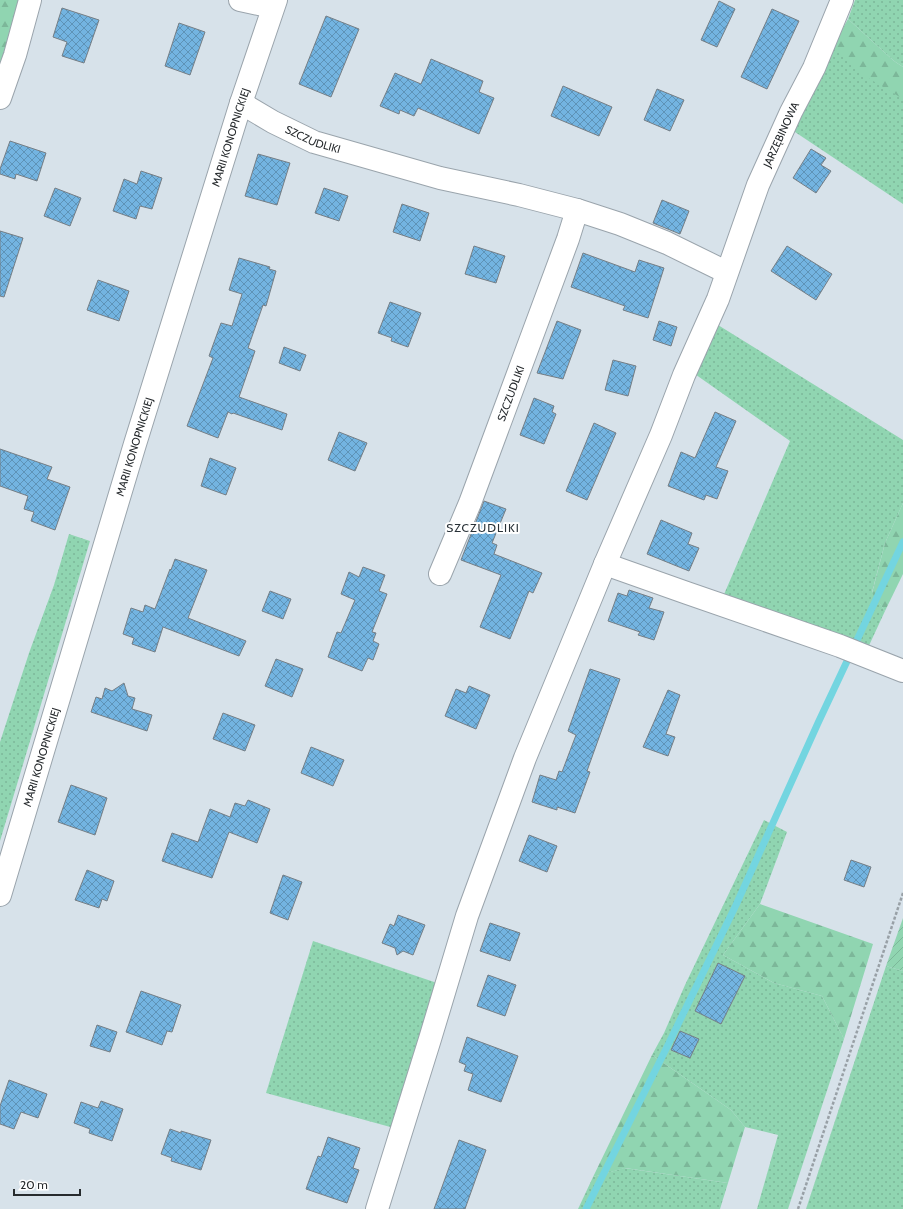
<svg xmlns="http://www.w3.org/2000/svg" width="903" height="1209" font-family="Cabin,sans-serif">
	<defs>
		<pattern id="grass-dots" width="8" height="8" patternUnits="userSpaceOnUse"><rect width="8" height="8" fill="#90d5b1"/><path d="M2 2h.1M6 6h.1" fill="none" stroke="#7cb799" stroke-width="1.8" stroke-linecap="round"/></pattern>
		<pattern id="forest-firs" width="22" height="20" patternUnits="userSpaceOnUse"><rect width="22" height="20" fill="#90d5b1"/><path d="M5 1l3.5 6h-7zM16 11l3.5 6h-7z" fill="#7cb799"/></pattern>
		<pattern id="garden-furrows" width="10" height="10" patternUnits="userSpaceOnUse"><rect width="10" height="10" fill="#90d5b1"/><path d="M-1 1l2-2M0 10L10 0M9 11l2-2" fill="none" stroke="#7cb799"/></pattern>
		<pattern id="building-cross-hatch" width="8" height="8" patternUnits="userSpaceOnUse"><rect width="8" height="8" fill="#73b4e1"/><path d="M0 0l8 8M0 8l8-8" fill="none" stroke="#5e93b7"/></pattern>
	</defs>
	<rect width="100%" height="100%" fill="#d7e2ea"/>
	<g fill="url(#grass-dots)">
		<polygon points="855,0 903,0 903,67 894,61 848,19"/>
		<polygon points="832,47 903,93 903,204 792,130"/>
		<polygon points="718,325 903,440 903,503 885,543 872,592 885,611 866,652 722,599 790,441 692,372"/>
		<polygon points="69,534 90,541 0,841 0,742 29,653 54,585"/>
		<polygon points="764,820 787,832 760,904 723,955 774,983 822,996 844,1039 788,1209 757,1209 778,1135 745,1127 731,1110 652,1055 664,1033 685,985"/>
		<polygon points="313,941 440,984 394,1128 266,1093"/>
		<polygon points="886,966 903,971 903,1209 806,1209"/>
		<polygon points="624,1168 728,1183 720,1209 578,1209 593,1177"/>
	</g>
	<g fill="url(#forest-firs)">
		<polygon points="0,0 19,0 0,67"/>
		<polygon points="848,19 894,61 903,67 903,99 865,76 832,47"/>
		<polygon points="903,503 903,574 885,611 872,593 885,543"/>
		<polygon points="760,904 873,944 844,1039 822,996 774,983 723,955"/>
		<polygon points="652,1055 731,1110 745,1127 728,1183 625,1168 593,1177"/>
	</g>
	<polygon fill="url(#garden-furrows)" points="903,918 903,971 886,966"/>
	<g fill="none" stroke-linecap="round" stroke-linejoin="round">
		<polyline stroke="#73d5e0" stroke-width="7" points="586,1209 666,1049 736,905 818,723 903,542"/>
	</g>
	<g fill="url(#building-cross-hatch)" stroke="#757e85">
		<polygon points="719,1 735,9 717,47 701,40"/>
		<polygon points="62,8 99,20 84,63 62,56 67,42 53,37"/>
		<polygon points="772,9 799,21 767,89 741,77"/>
		<polygon points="326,16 359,29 331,97 299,84"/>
		<polygon points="179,23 205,32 190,75 165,66"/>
		<polygon points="431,59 483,81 479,92 494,98 479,134 418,108 414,116 400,110 399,114 380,106 395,73 421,84"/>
		<polygon points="563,86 612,107 599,136 551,116"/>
		<polygon points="657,89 684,100 670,131 644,120"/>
		<polygon points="10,141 46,153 37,181 16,174 15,179 0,174 0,169"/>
		<polygon points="811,149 826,158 821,165 831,171 816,193 793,178"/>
		<polygon points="258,154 290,163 277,205 245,196"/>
		<polygon points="141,171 162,178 152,209 140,206 136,219 113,211 124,179 137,184"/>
		<polygon points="55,188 81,198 70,226 44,216"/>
		<polygon points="324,188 348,196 339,221 315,213"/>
		<polygon points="662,200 689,211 680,234 653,223"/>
		<polygon points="402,204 429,213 420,241 393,232"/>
		<polygon points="0,231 23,238 4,297 0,296"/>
		<polygon points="474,246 505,256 496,283 465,274"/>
		<polygon points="787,246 832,274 816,300 771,271"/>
		<polygon points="583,253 635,272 639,260 664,268 648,318 623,310 625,306 571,287"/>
		<polygon points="239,258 270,267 269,269 276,271 266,306 263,305 248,348 255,351 239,397 287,414 282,430 233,413 232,414 228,412 218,438 187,426 213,358 209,356 221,323 232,326 242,294 229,290"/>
		<polygon points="98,280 129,291 119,321 87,310"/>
		<polygon points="390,302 421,313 408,347 391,341 392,338 378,333"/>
		<polygon points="557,321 581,330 563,379 537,373"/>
		<polygon points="659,321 677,327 671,346 653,340"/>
		<polygon points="284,347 306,355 300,371 279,363"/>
		<polygon points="613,360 636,366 628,396 605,390"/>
		<polygon points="534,398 554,406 552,412 556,414 544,444 520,435"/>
		<polygon points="715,412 736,421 716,467 728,471 717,499 706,495 704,500 668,486 681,452 695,458"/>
		<polygon points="594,423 616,433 587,500 566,491"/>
		<polygon points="339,432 367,443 355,471 328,460"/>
		<polygon points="0,449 52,467 47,479 70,487 55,530 31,521 34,512 24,509 28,496 0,486"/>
		<polygon points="210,458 236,468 226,495 201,486"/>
		<polygon points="484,501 506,509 492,543 497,545 494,554 542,573 533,593 529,591 510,639 480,627 501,575 461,560"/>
		<polygon points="661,520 692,533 688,544 699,548 689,571 647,554"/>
		<polygon points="175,559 207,570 188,618 246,641 239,656 163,627 155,652 132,644 134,638 123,634 131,608 143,612 145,605 155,609 170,569 171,570"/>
		<polygon points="363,567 385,575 379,591 387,594 372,632 376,633 373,641 379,644 373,660 368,658 362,671 328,657 337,632 341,633 355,600 341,594 349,572 359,577"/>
		<polygon points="629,590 653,598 649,608 664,612 654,640 638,635 640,632 608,621 618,593 627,596"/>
		<polygon points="270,591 291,599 283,619 262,611"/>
		<polygon points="276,659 303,669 292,697 265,686"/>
		<polygon points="590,669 620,679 587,771 590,772 575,813 557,807 557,810 532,802 540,775 556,780 559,771 562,772 576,735 568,731"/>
		<polygon points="124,683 128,696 135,698 132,709 152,715 147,731 91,712 96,697 102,699 105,688 112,691"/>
		<polygon points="469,686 490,695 476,729 445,716 456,689 466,693"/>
		<polygon points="668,690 680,695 666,734 675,737 668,756 643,747"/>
		<polygon points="223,713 255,725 245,751 213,739"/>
		<polygon points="311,747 344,760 333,786 301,773"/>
		<polygon points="71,785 107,798 95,835 58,822"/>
		<polygon points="248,800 270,809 257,843 229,832 212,878 162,861 172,833 198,842 210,809 230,817 235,803 245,806"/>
		<polygon points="529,835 557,846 547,872 519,861"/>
		<polygon points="851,860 871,867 864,887 844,880"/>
		<polygon points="87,870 114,881 107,901 102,899 99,908 75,900"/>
		<polygon points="283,875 302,882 288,920 270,913"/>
		<polygon points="398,915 425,925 413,955 403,951 397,955 395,948 382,943 390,924 394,926"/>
		<polygon points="490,923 520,933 510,961 480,951"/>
		<polygon points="718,963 745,976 721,1024 695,1011"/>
		<polygon points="488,975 516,985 505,1016 477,1006"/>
		<polygon points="141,991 181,1005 172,1032 167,1031 162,1045 126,1032"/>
		<polygon points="97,1025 117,1032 110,1052 90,1046"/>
		<polygon points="680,1031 699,1039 690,1058 671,1050"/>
		<polygon points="467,1037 518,1056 501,1102 468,1090 473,1074 464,1071 466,1065 459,1062"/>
		<polygon points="9,1080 47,1094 38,1118 21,1112 14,1129 0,1124 0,1106"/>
		<polygon points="101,1101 123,1109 112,1141 89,1133 90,1129 74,1123 81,1102 98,1108"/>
		<polygon points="170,1129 181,1133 181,1131 211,1140 201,1170 171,1161 172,1158 161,1154"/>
		<polygon points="328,1137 360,1148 353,1168 359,1170 347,1203 306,1189 318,1156 321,1157"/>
		<polygon points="459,1140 486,1150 465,1209 434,1209"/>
	</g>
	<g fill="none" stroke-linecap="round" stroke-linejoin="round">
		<g stroke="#9aa4ac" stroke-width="24">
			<g id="minor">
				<polyline points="240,0 273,7"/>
				<polyline points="0,98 15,55 30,0"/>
				<path id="s1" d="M241,103l32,19 41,20 126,36 79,17 58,15 43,14 47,19 59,29"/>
				<polyline points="605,564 687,593 840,646 903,671"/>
				<path id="s2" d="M440,574l30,-71 98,-264 9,-29"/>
				<path id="s3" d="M0,895l135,-451 106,-341 35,-103"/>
				<path id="s4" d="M377,1209l53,-170 37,-123 58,-158 80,-194 56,-129 23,-60 34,-76 40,-114 33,-73 23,-44 28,-68"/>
			</g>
		</g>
		<polyline stroke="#98a0a6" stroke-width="2.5" stroke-dasharray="3 2" stroke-linecap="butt" points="798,1209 903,893"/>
		<use href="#minor" stroke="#fff" stroke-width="22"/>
	</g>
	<g text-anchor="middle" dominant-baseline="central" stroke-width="4" stroke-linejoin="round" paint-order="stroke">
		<g font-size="11" fill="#272b2e" stroke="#fff">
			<text stroke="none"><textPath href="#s4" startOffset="1149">JARZĘBINOWA</textPath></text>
			<text stroke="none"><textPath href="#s3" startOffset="792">MARII KONOPNICKIEJ</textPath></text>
			<text stroke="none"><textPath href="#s1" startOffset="81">SZCZUDLIKI</textPath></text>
			<text stroke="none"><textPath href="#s2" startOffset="194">SZCZUDLIKI</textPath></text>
			<text stroke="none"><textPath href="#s3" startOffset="468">MARII KONOPNICKIEJ</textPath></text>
			<text stroke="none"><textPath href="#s3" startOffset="144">MARII KONOPNICKIEJ</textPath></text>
		</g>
		<g font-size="12" letter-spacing="1" fill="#283137" stroke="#fff">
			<text x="483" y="527">SZCZUDLIKI</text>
		</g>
	</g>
	<path d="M14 1189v6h66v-6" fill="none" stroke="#272b2e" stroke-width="2"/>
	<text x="20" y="1189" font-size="12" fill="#272b2e" stroke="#ffffff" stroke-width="3" paint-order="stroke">20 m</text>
</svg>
